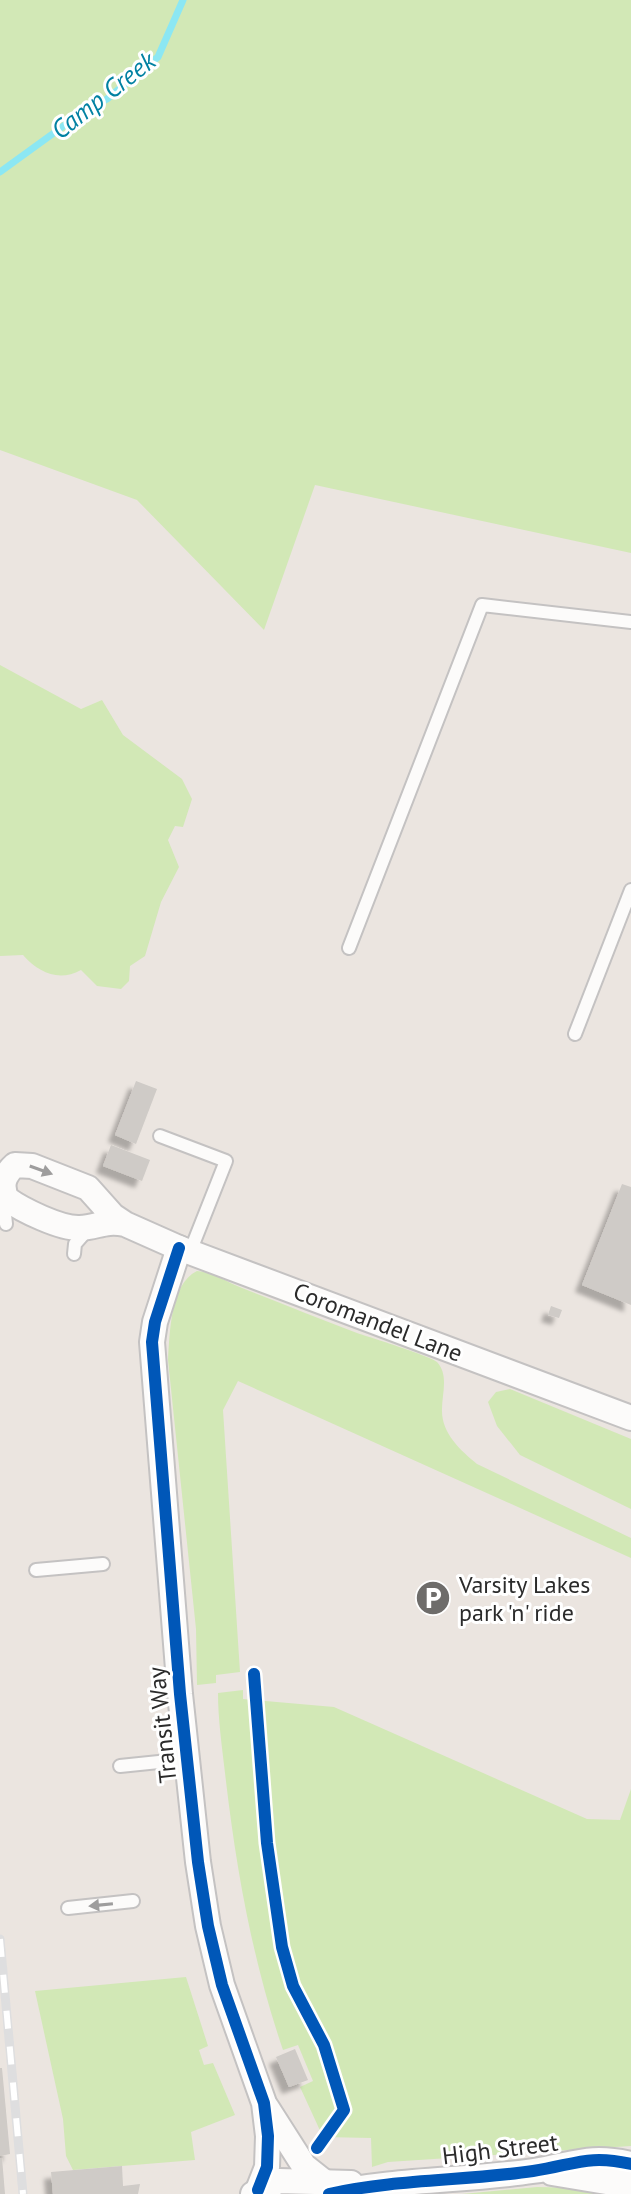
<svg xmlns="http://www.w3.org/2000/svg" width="631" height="2194" font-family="'PT Sans',sans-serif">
	<defs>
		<filter id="shadow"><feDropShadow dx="-7" dy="7" stdDeviation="2" flood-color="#0004"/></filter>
	</defs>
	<rect width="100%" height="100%" fill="#ebe5e0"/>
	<g fill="#d2e8b6">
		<polygon points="0,0 631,0 631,553 315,485 264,630 137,500 0,450"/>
		<path d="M0,665l81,44 21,-9 21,35 59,44 10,20 -9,28 -8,-1 -7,14 11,27 -18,35 -16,54 -15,10 -1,15 -8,8 -24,-3 -16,-16c-22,12 -42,3 -58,-15l-23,1z"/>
		<path d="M197,1271c17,1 29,11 45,17 38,15 76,30 115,45 12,4 76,24 80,29 12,13 5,32 5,47 -1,24 18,41 35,55l154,74v20l-393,-177 -15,29 17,262 -24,3v8l-19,2 -1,-56 -28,-269c2,-27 2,-76 29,-89z"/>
		<polygon points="510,1389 631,1439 631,1509 520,1455 497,1426 488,1402 496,1392"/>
		<path d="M243,1690v9l91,8 253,112 33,1 11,-31v357l-243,16 -16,5 -1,-29 -48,-1 -23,-50 13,-6 -15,-36 -15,5c-31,-91 -47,-182 -58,-277 -3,-27 -7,-53 -7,-80z"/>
		<polygon points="186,1977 208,2046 199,2050 204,2065 213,2063 235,2115 191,2132 195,2160 73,2170 66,2156 63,2119 35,1991"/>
		<polygon points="537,2187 582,2188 622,2194 462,2194"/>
	</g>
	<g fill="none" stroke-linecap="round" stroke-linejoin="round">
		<polyline stroke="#8ce7f3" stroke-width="7" points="0,172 80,114 107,99 158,57 183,0"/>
	</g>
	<g fill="#cfcbc7" filter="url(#shadow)">
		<polygon points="136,1081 157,1089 136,1144 115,1135"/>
		<polygon points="111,1145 150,1160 142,1181 103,1166"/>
		<polygon points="622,1184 631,1187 631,1305 582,1285"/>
		<polygon points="551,1306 562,1310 559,1318 548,1315"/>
		<polygon points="295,2049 308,2080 289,2087 276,2057"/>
		<polygon points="0,2068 2,2068 10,2154 0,2156"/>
		<polygon points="0,2158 2,2158 5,2194 0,2194"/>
		<polygon points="122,2166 123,2186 140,2184 138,2194 53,2194 51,2172"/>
	</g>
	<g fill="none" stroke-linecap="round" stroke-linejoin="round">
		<g stroke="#c4c2c2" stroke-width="16">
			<g id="lane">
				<polyline points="349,948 482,605 631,622"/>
				<polyline points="575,1034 631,890"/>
				<polyline points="160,1136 226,1161 190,1252"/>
				<polyline points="3,1196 6,1224"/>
				<polyline points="74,1254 75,1244 89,1228"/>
				<polyline points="36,1570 103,1564"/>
				<polyline points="120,1766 188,1759"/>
				<polyline points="68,1908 133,1901"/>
			</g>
		</g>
		<g stroke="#c4c2c2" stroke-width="28">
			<g id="street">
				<path d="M125,1224c-20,-4 -27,3 -45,4 -19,1 -58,-18 -73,-29 -7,-14 -3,-24 8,-34l17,1 56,22 25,28 12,8 54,24 452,170"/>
				<polyline points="179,1248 155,1322 152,1342 180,1694 198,1862 208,1926 222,1985 264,2103 268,2136 267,2167 258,2190"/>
				<polyline points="267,2108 304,2166 323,2181"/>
				<polyline points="552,2173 631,2186"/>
				<polyline points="253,2194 279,2181 351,2183"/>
				<path d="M329,2194c67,-15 136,-13 204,-23 41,-6 55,-17 98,-7"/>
			</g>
		</g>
		<use href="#lane" stroke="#fcfbfa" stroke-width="12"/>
		<use href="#street" stroke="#fcfbfa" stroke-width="24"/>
		<g stroke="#dededf" stroke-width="9">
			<polyline id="rail" points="0,1939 23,2194"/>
		</g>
		<use href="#rail" stroke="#fff" stroke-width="6" stroke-dasharray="18" stroke-linecap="butt"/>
		<g stroke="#fff" stroke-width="17">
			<g id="cycleway">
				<polyline points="179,1248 155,1322 152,1342 180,1694 198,1862 208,1926 222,1985 264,2103 268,2136 267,2167 258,2190"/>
				<polyline points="254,1674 267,1843 282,1947 293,1986 324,2045 344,2110 317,2148"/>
				<path d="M329,2194c67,-15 136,-13 204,-23 41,-6 55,-17 98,-7"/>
			</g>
		</g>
		<use href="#cycleway" stroke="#0057b8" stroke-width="12"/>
	</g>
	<defs><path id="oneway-solid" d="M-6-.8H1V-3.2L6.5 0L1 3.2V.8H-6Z" transform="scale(2)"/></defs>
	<g fill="#9e9d9d">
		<use href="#oneway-solid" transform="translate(41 1170) rotate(20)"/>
		<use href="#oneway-solid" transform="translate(101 1905) rotate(174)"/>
	</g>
	<defs>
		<g id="parking-disc" transform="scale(1.8)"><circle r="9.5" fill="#6e6c6a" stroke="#fff"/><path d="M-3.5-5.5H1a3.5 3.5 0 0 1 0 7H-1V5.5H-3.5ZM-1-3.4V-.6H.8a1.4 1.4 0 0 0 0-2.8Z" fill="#fff"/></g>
	</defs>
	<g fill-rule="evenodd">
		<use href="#parking-disc" x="433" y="1598"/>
	</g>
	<g text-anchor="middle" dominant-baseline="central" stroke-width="6" stroke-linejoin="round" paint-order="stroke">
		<g font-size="24" fill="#2b2b2b" stroke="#fff">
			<text transform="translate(378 1322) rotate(21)">Coromandel Lane</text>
			<text transform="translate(162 1725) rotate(-96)">Transit Way</text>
			<text transform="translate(500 2149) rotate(-7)">High Street</text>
		</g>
		<g font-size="24" fill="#2b2b2b" stroke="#fff" text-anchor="start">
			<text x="459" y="1584">Varsity Lakes<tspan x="459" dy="28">park 'n' ride</tspan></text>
		</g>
		<g font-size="26" font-style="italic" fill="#0181a2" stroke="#fff">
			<text transform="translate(103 95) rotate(-38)">Camp Creek</text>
		</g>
	</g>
</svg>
